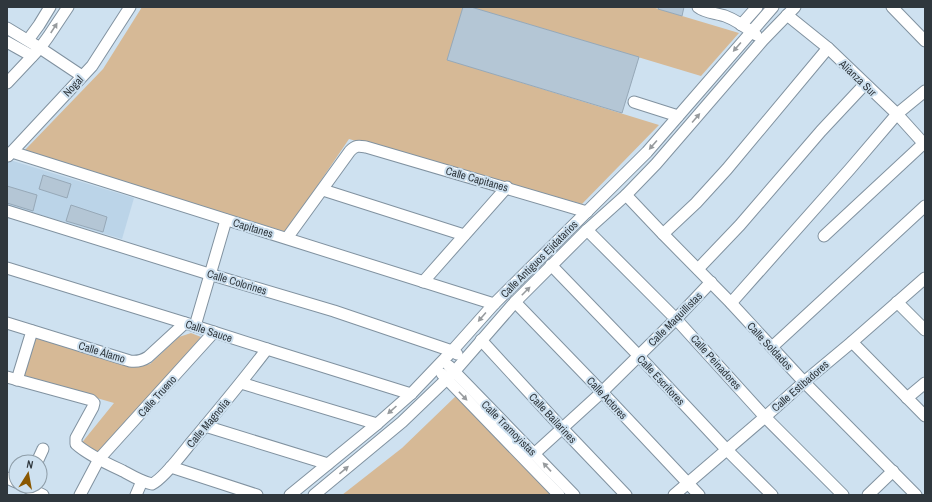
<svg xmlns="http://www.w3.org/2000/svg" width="932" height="502" font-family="'Archivo Narrow',sans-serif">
	<rect width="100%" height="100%" fill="#cee1f0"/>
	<polygon fill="#bbd4e8" points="10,160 134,198 122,239 7,205 7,164"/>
	<g fill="#d6b996">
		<polygon points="142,7 463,7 448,60 659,125 582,204 349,139 286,232 24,151 103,69"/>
		<polygon points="471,7 652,7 739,33 701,76"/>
		<polygon points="191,333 201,337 100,454 80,445 114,403 24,377 36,338 131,367 150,364 179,337"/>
		<polygon points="457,395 551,495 342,495 402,448"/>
	</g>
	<g fill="#b4c6d5" stroke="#96a8b7">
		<polygon points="463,7 471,7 639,57 622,113 447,60"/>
		<polygon points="659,7 684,7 682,16 658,9"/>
		<polygon points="43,175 71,184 67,198 39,189"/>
		<polygon points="7,186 37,195 33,211 7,203"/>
		<polygon points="71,205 107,217 103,232 66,221"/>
	</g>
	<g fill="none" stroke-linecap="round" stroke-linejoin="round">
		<g stroke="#8192a0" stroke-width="13">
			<g id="minor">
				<path d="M698,7c7,6 19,6 27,9 11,4 22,12 31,19"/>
				<polyline points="892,7 925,41"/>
				<polyline points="787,15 828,48 897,114 925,145"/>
				<polyline points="741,25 757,7"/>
				<polyline points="7,28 40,48 82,76"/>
				<polyline points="28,40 39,25 50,7"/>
				<polyline points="7,42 32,56"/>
				<polyline points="7,83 40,48 48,37 68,7"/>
				<polyline points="634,102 678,116"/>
				<polyline points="12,152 494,304"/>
				<polyline points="8,156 92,66 130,7"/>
				<polyline points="323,190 464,235"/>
				<polyline points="626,195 663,234 731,303 804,382 916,495"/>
				<polyline points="7,211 209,274 334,311 452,351 457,354"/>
				<polyline points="587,230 676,319 765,417 843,495"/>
				<polyline points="663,234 696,203 727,169 828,48"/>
				<polyline points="824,236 923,144"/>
				<path d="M287,238l63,-87c6,-6 9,-5 16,-4l221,65"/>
				<polyline points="551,265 638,355 726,449 772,495"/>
				<polyline points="7,268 195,326 267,349 411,394"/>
				<polyline points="698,269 740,225 821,131 865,84"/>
				<polyline points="423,282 507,187"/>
				<polyline points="515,302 602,392 699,495"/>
				<polyline points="897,302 925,330"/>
				<polyline points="731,303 850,169 897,114 925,91"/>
				<path d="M7,323l123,38c7,1 12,0 18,-4l37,-34"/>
				<polyline points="195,326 226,220"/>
				<polyline points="481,340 562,428 626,495"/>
				<polyline points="852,342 925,416"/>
				<polyline points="772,347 925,206"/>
				<polyline points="449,366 574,495"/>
				<polyline points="442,374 559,495"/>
				<path d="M7,377l84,23 3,3 -1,4 -17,31v6c12,11 32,20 47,27 9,5 19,11 29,13 11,-5 30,-30 38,-40 26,-31 52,-62 77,-95"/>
				<polyline points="17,380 32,331"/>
				<polyline points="241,383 377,424"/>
				<polyline points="907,398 925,383"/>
				<polyline points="205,426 328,464"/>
				<polyline points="534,454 602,392 676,319 711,282"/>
				<polyline points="37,462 43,449"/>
				<polyline points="171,467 257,495"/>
				<polyline points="7,478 16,482"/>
				<polyline points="24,486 43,495"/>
				<polyline points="80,495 99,459 214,332"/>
				<polyline points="136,495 142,481"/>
				<polyline points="290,495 377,424 411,394 452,351 494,304 647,152 773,7"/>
				<polyline points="314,495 402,422 454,372 515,302 587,230 626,195 656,164 763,40 795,7"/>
				<polyline points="674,495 765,417 804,382 852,342 925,278"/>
				<polyline points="868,495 893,471"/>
			</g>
		</g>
		<use href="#minor" stroke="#fff" stroke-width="11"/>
	</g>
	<defs><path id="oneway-solid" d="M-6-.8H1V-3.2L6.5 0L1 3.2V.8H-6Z"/></defs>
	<g fill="#979b9e">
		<use href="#oneway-solid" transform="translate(54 28) rotate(-57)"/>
		<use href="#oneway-solid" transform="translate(737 47) rotate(131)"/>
		<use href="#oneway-solid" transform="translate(696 118) rotate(-49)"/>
		<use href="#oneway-solid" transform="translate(653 145) rotate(131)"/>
		<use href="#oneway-solid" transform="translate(526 291) rotate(-45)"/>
		<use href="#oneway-solid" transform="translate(482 317) rotate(131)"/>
		<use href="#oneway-solid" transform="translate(463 396) rotate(46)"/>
		<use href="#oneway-solid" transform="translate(392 410) rotate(138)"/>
		<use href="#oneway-solid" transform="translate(547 467) rotate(-133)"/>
		<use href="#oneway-solid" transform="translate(344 470) rotate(-40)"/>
	</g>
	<g text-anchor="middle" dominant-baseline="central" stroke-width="4" stroke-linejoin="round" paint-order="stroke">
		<g font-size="11" fill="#2f373d" stroke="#cee1f0">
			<text transform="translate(858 78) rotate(44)">Alianza Sur</text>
			<text transform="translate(73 86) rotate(-47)">Nogal</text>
			<text transform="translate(477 179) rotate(16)">Calle Capitanes</text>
			<text transform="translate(253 228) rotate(17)">Capitanes</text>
			<text transform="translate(539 259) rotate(-45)">Calle Antiguos Ejidatarios</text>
			<text transform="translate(237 282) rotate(17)">Calle Colorines</text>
			<text transform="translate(675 319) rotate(-45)">Calle Maquillistas</text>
			<text transform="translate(209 331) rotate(18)">Calle Sauce</text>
			<text transform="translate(770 346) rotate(47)">Calle Soldados</text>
			<text transform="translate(102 352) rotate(17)">Calle Álamo</text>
			<text transform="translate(716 362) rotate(48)">Calle Peinadores</text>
			<text transform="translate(661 380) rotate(47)">Calle Escritores</text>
			<text transform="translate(800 386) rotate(-41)">Calle Estibadores</text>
			<text transform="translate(157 396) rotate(-48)">Calle Trueno</text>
			<text transform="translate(607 398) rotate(47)">Calle Actores</text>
			<text transform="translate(553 418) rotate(47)">Calle Bailarines</text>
			<text transform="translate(208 423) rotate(-50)">Calle Magnolia</text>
			<text transform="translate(509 428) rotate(45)">Calle Tramoyistas</text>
		</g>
	</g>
	<rect width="932" height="502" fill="none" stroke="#2f373d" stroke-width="16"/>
	<g transform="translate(28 474) rotate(11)"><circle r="19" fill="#cee1f0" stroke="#8e9da8"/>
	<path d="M0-3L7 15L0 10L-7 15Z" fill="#8a5801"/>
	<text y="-6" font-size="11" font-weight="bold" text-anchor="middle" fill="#2f373d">N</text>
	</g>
</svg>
